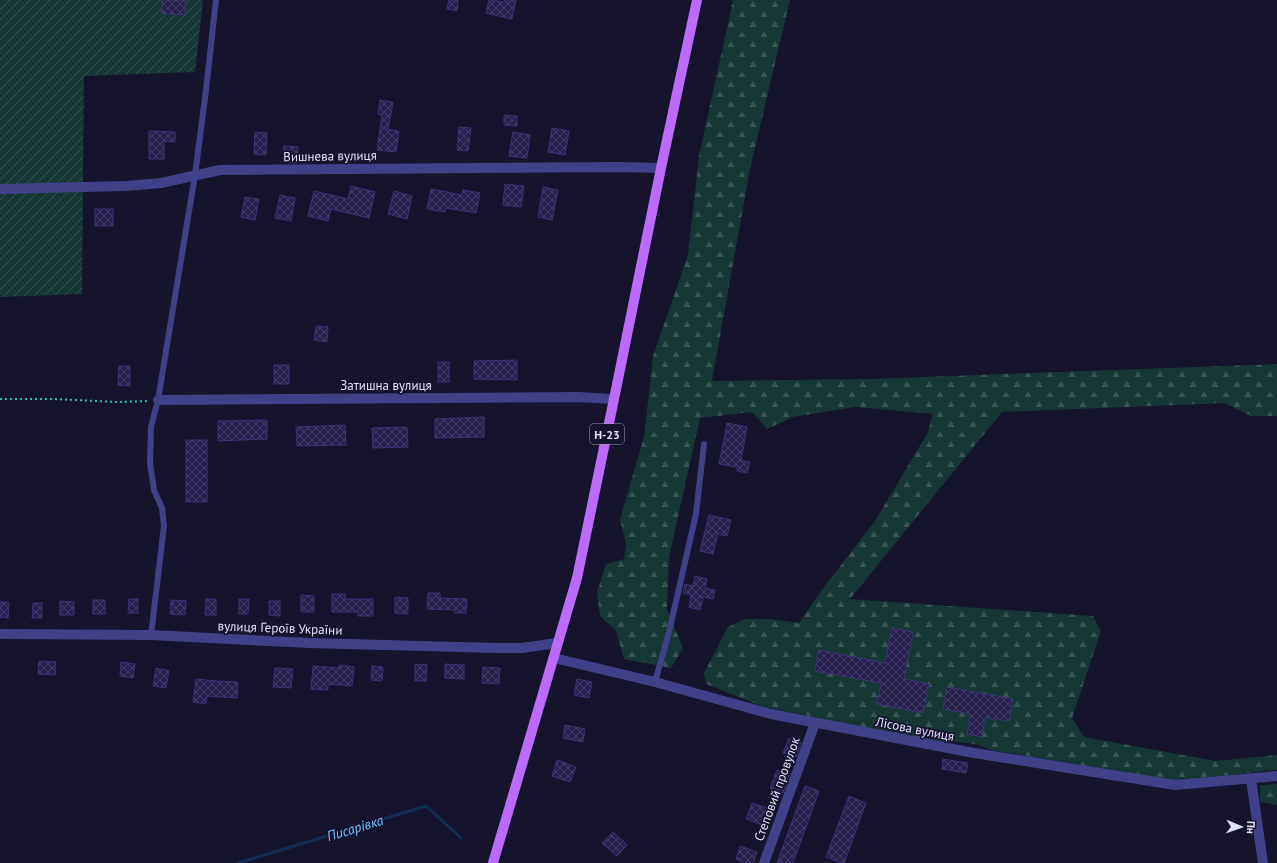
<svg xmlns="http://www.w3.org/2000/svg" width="1277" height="863" font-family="'PT Sans',sans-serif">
	<defs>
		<pattern id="forest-firs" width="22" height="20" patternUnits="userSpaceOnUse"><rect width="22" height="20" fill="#163633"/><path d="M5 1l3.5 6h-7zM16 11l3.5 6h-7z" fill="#385352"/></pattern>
		<pattern id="garden-furrows" width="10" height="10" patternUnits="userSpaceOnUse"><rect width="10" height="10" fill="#163633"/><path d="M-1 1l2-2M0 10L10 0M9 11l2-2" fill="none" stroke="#385352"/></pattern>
		<pattern id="building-cross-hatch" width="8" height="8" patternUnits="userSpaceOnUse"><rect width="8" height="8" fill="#261f4c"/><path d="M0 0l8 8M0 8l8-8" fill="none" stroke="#453f67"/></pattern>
	</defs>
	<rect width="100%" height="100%" fill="#16132c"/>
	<g fill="url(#forest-firs)">
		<path d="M733,0h57l-40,169 -38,212 158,-2 407,-15v52h-26l-26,-13 -223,9 -152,187 243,17 8,15 -29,87 12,19 132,24 61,-6v15l-102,11 -184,-31c-18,-8 -32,-9 -51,-7l-179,-37 -55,-22 -2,-11 24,-46 17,-8h25l29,4 22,-32 54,-70 52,-87 6,-20 -78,-7 -62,10 -26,12 -15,-17 -52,6 -31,139 -2,52 16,39 -12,20 -47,-9 -8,-28 -16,-15 -3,-23 9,-29 18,-5 2,-15 -6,-25 24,-82 9,-81 35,-101 11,-99z"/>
		<polygon points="1277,784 1277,805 1260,802 1260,786"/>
	</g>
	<polygon fill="url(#garden-furrows)" points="0,0 203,0 195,72 84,76 82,294 0,297"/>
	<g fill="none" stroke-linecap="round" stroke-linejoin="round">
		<polyline stroke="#122d51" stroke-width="3" points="238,863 426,806 461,838"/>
	</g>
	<g fill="url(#building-cross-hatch)" stroke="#3c3277">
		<polygon points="162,0 185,0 185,15 162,13"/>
		<polygon points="449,0 458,0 457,11 447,9"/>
		<polygon points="489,0 505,2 505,0 516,0 512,19 486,13"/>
		<polygon points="380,100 393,102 388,129 399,131 396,152 377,150 382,115 378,114"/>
		<polygon points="504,115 517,116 517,126 504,125"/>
		<polygon points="459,127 471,128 468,151 457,150"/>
		<polygon points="552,128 569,131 565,155 548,152"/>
		<polygon points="149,131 175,132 175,142 164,141 164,159 149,159"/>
		<polygon points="255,132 267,133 266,155 254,154"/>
		<polygon points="513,132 530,135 527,158 509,156"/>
		<polygon points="284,146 298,147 297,163 283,162"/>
		<polygon points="505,184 524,186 521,207 503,205"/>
		<polygon points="351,186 375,192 369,218 331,209 328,221 308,216 314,191 348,199"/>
		<polygon points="543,187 558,190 552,220 538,217"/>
		<polygon points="431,189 462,195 463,190 480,193 476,213 446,208 445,212 427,209"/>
		<polygon points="394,191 412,196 407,219 388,214"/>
		<polygon points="280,195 295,198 291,221 275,218"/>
		<polygon points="245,197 259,199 255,220 241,217"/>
		<rect x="95" y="209" width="18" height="17"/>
		<polygon points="316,326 328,327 327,342 314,340"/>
		<polygon points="517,360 517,380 474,379 474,361"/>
		<rect x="438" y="362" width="11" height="20"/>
		<rect x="274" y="365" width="15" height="19"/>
		<polygon points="119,366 130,366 130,386 118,385"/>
		<polygon points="484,417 484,437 435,438 435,419"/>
		<polygon points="267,420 267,439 218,441 218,421"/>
		<polygon points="727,423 747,427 741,460 750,462 747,473 737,471 737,467 719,464"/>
		<polygon points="345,425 346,445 297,446 296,427"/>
		<polygon points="407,427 408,447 373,448 372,428"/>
		<rect x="186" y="440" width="21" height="62"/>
		<polygon points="709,515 731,520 727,536 718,534 713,554 700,551"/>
		<polygon points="695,576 707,579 705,588 715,590 713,599 703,597 700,610 689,607 691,595 683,593 685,584 693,586"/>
		<polygon points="428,593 440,593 440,598 467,599 466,613 454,613 454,610 427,609"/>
		<polygon points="332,594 345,594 345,599 373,599 373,616 358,616 358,612 332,612"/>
		<polygon points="301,595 314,596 314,612 301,612"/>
		<polygon points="395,597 408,598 408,614 395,613"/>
		<polygon points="129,599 138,599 138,613 128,613"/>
		<polygon points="206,599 216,599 216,615 205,615"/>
		<polygon points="239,599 249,599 248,614 239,614"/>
		<rect x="93" y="600" width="12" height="14"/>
		<polygon points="171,600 186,601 185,615 170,614"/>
		<polygon points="60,601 74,602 74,615 60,615"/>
		<polygon points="269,601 280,601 280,616 269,615"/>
		<polygon points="0,602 9,602 8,618 0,617"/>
		<polygon points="33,603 42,603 42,618 32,618"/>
		<polygon points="892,628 913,632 904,679 929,684 923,713 877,704 881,683 815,671 819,650 885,663"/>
		<polygon points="39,661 56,662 55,675 38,674"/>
		<polygon points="121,662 135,664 133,678 120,676"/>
		<polygon points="415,664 427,665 426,681 415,681"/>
		<polygon points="445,664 464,665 464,679 445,678"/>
		<polygon points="340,665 354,667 352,686 328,684 328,690 311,689 313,666 339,668"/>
		<polygon points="372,666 383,667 382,681 371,680"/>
		<polygon points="483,667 500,668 499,684 482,683"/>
		<polygon points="156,668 169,671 166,688 153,686"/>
		<polygon points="275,668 293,669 291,688 273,687"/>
		<polygon points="196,679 216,681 238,682 237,698 207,696 206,704 193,702"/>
		<polygon points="577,679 592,682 589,698 574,695"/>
		<polygon points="947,687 1013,699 1009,721 985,717 982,737 967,734 971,714 943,709"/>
		<polygon points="565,725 585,729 583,742 563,738"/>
		<polygon points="789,738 801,743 796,757 783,753"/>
		<polygon points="943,759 968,763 966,773 942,769"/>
		<polygon points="557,760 576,767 570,782 552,776"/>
		<polygon points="777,770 789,775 783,793 770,788"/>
		<polygon points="805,786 819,791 793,863 777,863"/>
		<polygon points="849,796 866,803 844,863 842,863 826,857"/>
		<polygon points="752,803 773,810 767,827 746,819"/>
		<polygon points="613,832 627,845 617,856 602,843"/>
		<polygon points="740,846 757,852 753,863 746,863 736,859"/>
	</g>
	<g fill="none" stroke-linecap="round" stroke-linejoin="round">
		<polyline stroke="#36bbac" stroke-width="2" stroke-dasharray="2 3" stroke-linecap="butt" points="0,399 53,399 118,402 149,401"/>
		<g stroke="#404189" stroke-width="6">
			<polyline points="151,635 164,526 162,508 154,490 150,463 151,427 158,400 195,175 206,90 216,0"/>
			<polyline points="655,682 669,632 696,514 704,444"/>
		</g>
		<g stroke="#404189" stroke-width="10">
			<polyline points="0,189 127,186 161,183 220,170 619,167 661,168"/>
			<polyline points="158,400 578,397 614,399"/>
			<polyline points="554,658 655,682 771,714 974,753 1175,785 1277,776"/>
			<polyline points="1251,779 1263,863"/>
			<polyline points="764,863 815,723"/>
		</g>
		<polyline stroke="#404189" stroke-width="10" points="0,634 151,635 310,643 497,648 521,648 558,643"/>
		<polyline stroke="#bc6afa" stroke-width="10" points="493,863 577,578 614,399 661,168 697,0"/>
	</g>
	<g text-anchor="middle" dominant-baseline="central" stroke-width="3.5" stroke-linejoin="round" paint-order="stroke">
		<rect fill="#16132c" stroke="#a4a2bf" stroke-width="1" x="590" y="424" width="34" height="20" rx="3"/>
		<g font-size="12" font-weight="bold" fill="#e1dffe">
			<text x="607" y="434">Н-23</text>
		</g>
		<g font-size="13" fill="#e1dffe" stroke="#16132c">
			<text transform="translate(330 156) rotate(-1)">Вишнева вулиця</text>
			<text x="386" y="385">Затишна вулиця</text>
			<text transform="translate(280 628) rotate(2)">вулиця Героїв України</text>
			<text transform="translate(915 729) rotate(11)">Лісова вулиця</text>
			<text transform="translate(777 789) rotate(-70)">Степовий провулок</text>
		</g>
		<g font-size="14" font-style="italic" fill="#71c2fa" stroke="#16132c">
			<text transform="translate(355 828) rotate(-17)">Писарівка</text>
		</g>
	</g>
	<g transform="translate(1241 827) rotate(92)" stroke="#16132c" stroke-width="3" paint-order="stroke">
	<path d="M0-3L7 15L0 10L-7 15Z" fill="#e1dffe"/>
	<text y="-6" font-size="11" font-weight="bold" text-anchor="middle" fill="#e1dffe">Пн</text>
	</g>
</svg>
